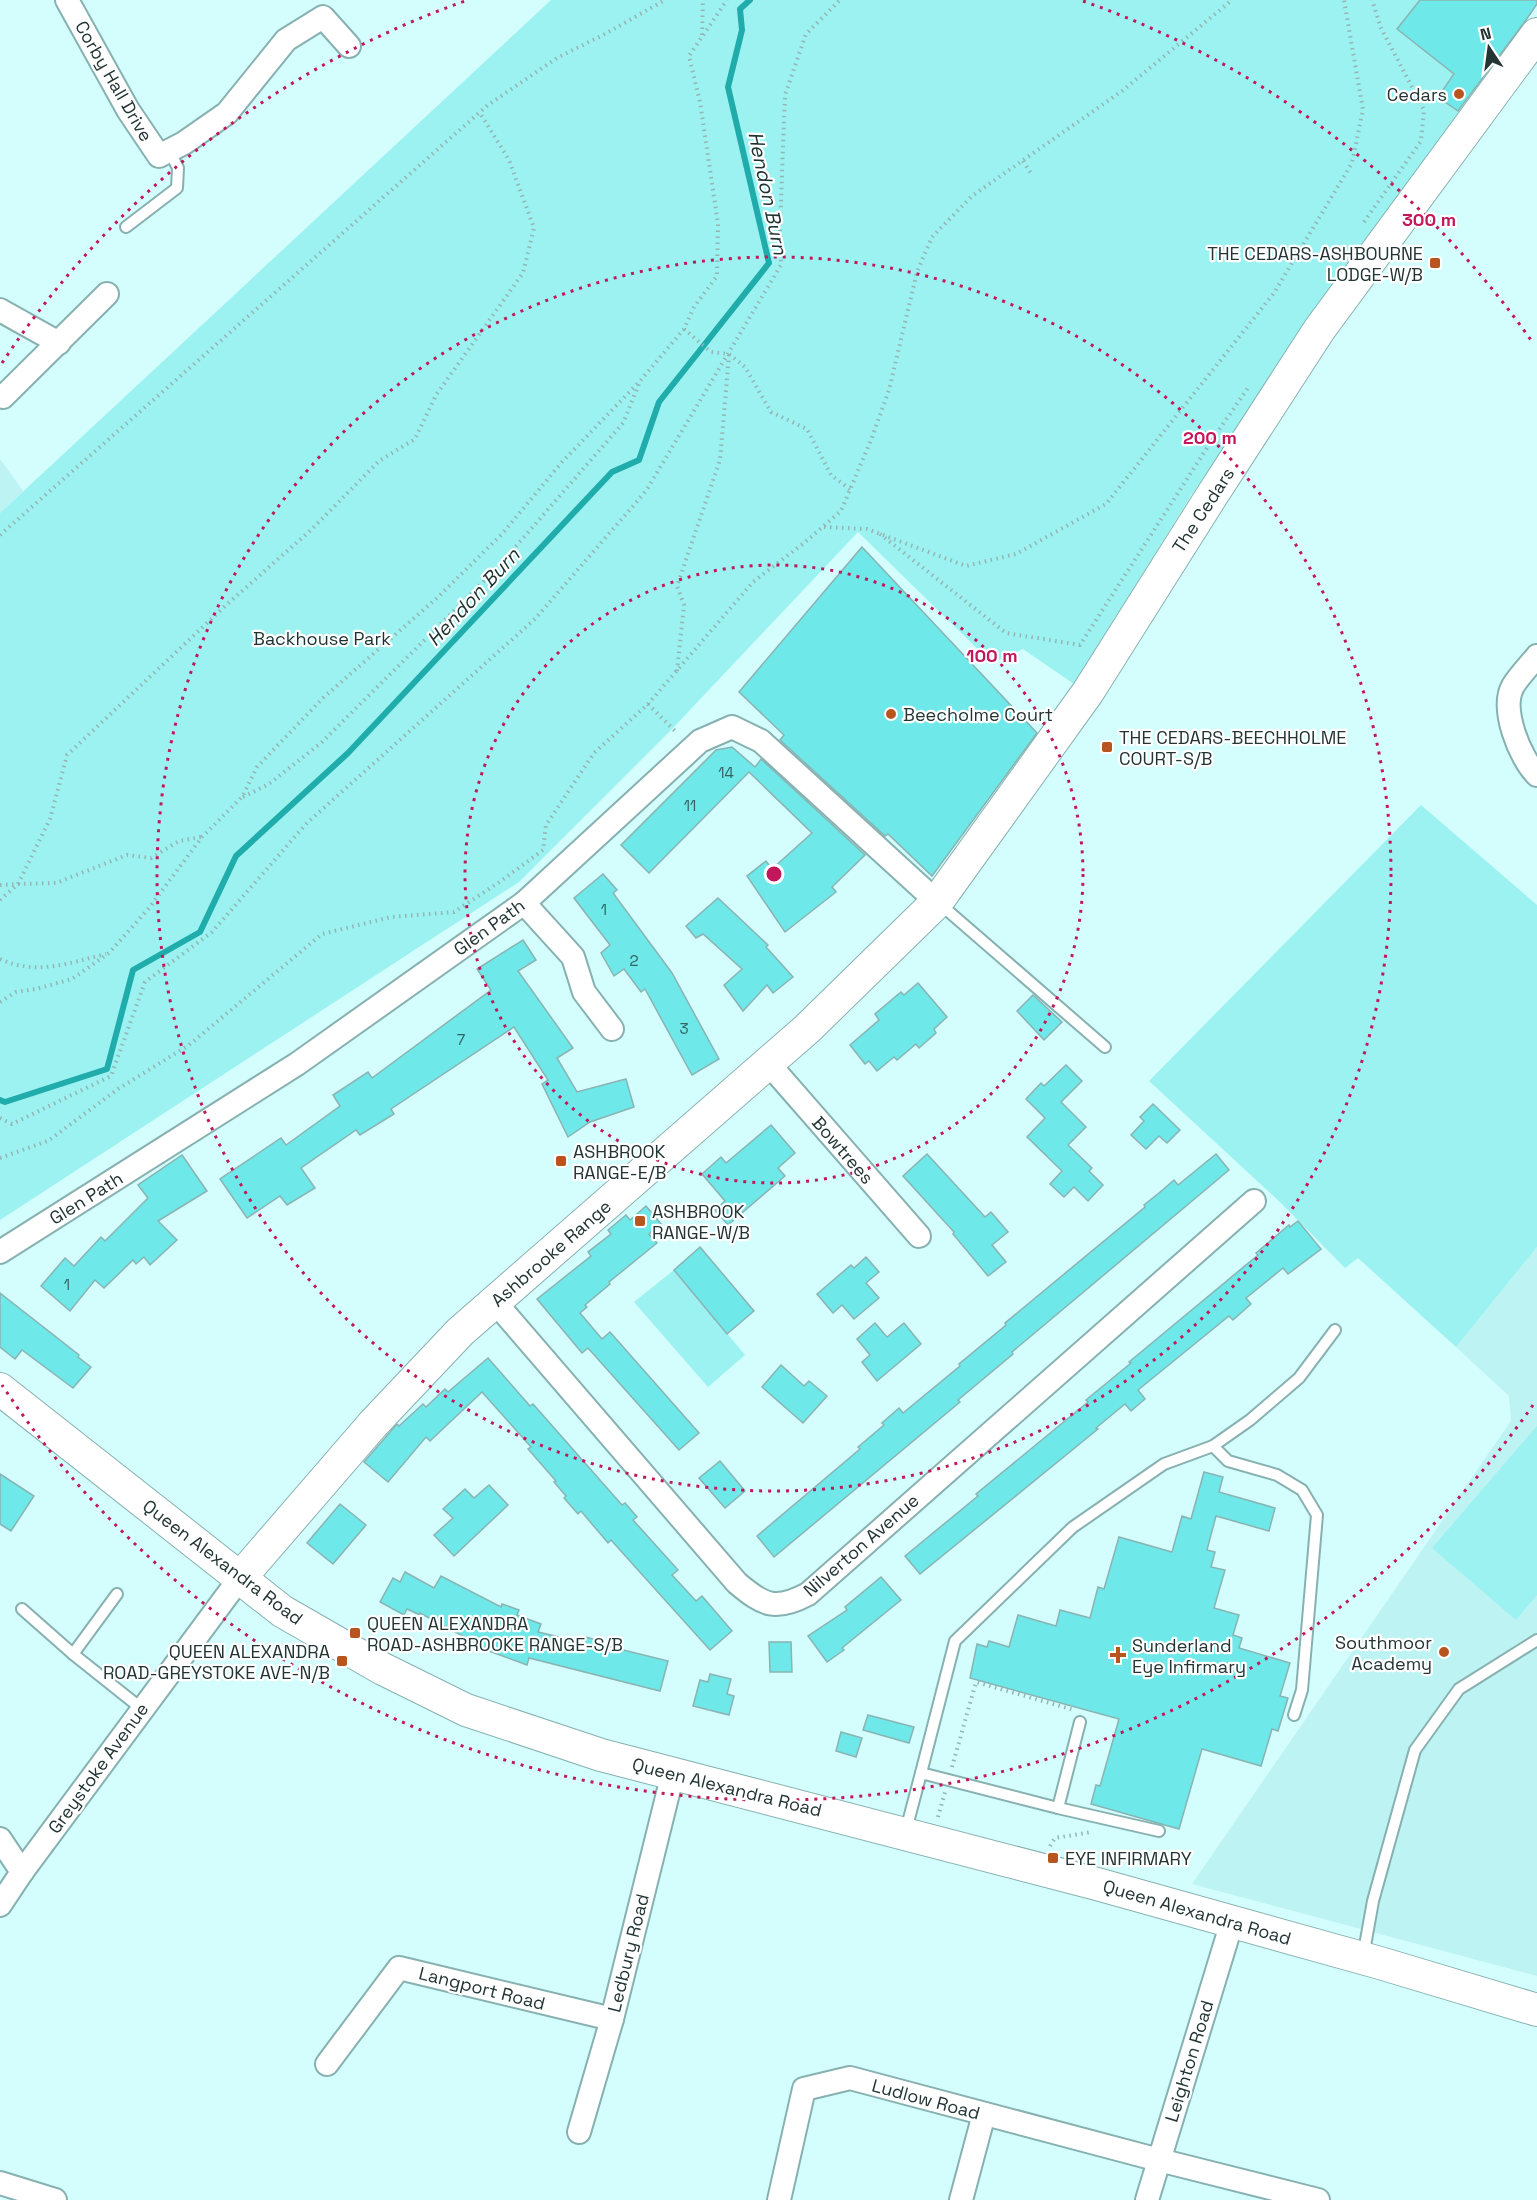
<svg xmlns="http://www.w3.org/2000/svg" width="1537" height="2200" font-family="'Space Grotesk',sans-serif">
	<rect width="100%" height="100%" fill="#d3fefd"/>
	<g fill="#bef3f3">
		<polygon points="0,459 23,491 0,513"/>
		<polygon points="1537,1247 1537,1976 1192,1884 1511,1421 1509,1396 1456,1347"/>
	</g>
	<g fill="#9cf2f1">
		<polygon points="551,0 1420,0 1398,29 1454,74 1438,97 1463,115 1311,323 1192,494 1074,684 1023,649 992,663 858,532 672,729 519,882 0,1220 0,513"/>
		<polygon points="1421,805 1537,905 1537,1247 1456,1347 1358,1258 1345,1268 1281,1203 1149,1081"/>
		<polygon points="674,1270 745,1355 708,1387 634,1302"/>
		<polygon points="1537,1426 1537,1595 1516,1620 1432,1548"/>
	</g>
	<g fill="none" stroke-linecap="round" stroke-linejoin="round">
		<polyline stroke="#21acac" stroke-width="6" points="0,1100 5,1102 107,1069 133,970 200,932 236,856 348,753 612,472 639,460 659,402 769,263 728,87 742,30 740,9 750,0"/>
	</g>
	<g fill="#6ee8e8" stroke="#8ab3b3" stroke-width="1.5">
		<polygon points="1420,0 1537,0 1537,4 1526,20 1458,111 1438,97 1454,74 1397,29"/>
		<polygon points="862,547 1037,733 932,876 888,834 885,836 780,740 784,735 739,692"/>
		<polygon points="732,747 755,767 761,759 865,855 832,887 836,892 785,932 747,876 766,861 772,869 812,833 749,772 649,873 621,845 716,750"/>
		<polygon points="603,874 617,890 613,893 672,973 719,1059 692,1075 645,989 641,992 624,969 614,976 601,953 610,945 574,898"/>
		<polygon points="718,898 768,945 766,947 793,977 773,993 767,985 743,1011 724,985 742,969 703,934 696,938 686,926"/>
		<polygon points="523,940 536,960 518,971 573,1048 557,1058 577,1092 626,1079 634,1107 590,1122 568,1137 542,1084 548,1080 514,1027 391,1109 394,1114 360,1135 356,1130 301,1168 315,1188 287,1205 280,1196 247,1218 220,1179 281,1138 286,1145 340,1106 333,1095 368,1072 372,1078 491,990 477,969"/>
		<polygon points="918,983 947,1017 934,1029 936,1033 919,1048 916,1044 897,1060 894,1057 877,1071 869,1061 865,1064 850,1045 879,1020 875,1014 901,992 904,995"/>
		<polygon points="1033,995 1062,1022 1044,1040 1017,1011"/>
		<polygon points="1066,1065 1082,1081 1061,1102 1086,1127 1068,1145 1092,1168 1089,1171 1103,1185 1088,1201 1074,1187 1064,1197 1050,1184 1062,1171 1027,1137 1045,1118 1026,1099 1041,1083 1044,1086"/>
		<polygon points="1153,1104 1180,1130 1167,1143 1159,1136 1146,1149 1131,1135 1144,1121 1140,1117"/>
		<polygon points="771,1125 795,1153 778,1168 785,1176 728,1225 715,1210 725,1201 702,1174 721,1157 726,1163"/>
		<polygon points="927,1154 985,1217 991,1212 1008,1232 992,1245 1006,1262 988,1276 953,1234 954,1232 903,1176"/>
		<polygon points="1216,1154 1229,1170 1012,1352 1013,1354 958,1400 960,1402 774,1557 757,1536 860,1449 858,1447 884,1425 882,1423 899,1408 903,1413 960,1366 959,1364 1006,1325 1005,1323 1145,1207 1144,1205 1159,1193 1174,1180 1178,1185"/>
		<polygon points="182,1155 207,1191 158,1221 177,1240 150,1265 144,1257 136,1264 133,1260 104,1288 95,1280 70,1311 41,1286 65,1258 74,1266 101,1237 105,1241 148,1198 138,1185"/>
		<polygon points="646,1206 661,1224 649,1234 657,1243 609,1282 610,1284 585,1305 587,1307 580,1313 602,1339 610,1332 699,1433 679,1450 588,1348 582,1353 537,1299 591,1256 588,1252 611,1234 608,1230 626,1215 630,1220"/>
		<polygon points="1298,1221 1321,1249 1288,1274 1283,1268 1246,1298 1251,1304 1233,1320 1229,1316 1138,1390 1145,1399 1131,1411 1125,1404 1096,1428 1098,1429 920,1574 905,1556 978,1496 976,1494 1088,1402 1086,1400 1131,1363 1129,1362 1258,1255 1256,1253 1289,1225 1290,1227"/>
		<polygon points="700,1247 754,1311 727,1334 674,1270"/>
		<polygon points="866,1257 879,1272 866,1283 879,1298 854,1319 842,1305 833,1313 817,1294 851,1265 854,1268"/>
		<polygon points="0,1293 79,1355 78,1357 91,1367 73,1388 22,1350 15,1359 0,1347"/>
		<polygon points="875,1323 887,1337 904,1323 921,1344 877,1381 862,1362 870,1355 857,1339"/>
		<polygon points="488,1358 530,1406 533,1404 622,1505 625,1503 637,1517 633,1520 678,1570 672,1575 696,1601 702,1596 732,1631 710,1650 611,1540 608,1543 581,1511 578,1514 564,1498 566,1496 554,1482 556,1481 528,1449 531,1447 482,1392 430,1441 426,1437 388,1482 364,1462 397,1424 399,1426 423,1404 426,1407 445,1389 448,1392"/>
		<polygon points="781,1365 804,1386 809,1381 827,1396 803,1423 762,1387"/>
		<polygon points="720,1461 745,1491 725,1508 699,1478"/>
		<polygon points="1204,1472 1223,1477 1219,1492 1275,1508 1269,1531 1216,1516 1207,1550 1215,1552 1211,1567 1225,1570 1214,1608 1239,1615 1233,1635 1242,1638 1239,1648 1290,1663 1280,1696 1288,1698 1278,1731 1272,1729 1261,1766 1202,1749 1179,1829 1091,1804 1096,1785 1100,1786 1119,1719 970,1678 977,1644 987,1647 989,1641 1009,1647 1018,1615 1056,1626 1060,1610 1090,1618 1098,1587 1104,1589 1119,1537 1172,1552 1182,1516 1191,1519"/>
		<polygon points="0,1474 34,1496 11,1531 0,1524"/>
		<polygon points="489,1485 508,1505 454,1556 434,1535 453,1518 443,1509 465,1489 474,1498"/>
		<polygon points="340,1504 366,1525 333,1564 307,1543"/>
		<polygon points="405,1572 434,1588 441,1576 501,1607 502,1604 519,1610 517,1615 541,1624 538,1632 585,1643 586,1637 603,1642 603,1645 668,1661 660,1691 529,1658 527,1665 486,1650 487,1649 420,1613 420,1615 407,1609 404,1615 380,1602 393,1578 400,1582"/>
		<polygon points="881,1577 901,1600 842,1648 844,1650 827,1662 808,1636 847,1610 845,1607"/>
		<polygon points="769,1642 791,1642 792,1672 770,1672"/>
		<polygon points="710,1674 731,1679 727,1694 734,1696 729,1715 693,1706 700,1680 708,1682"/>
		<polygon points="868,1715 914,1727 909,1743 863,1730"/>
		<polygon points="841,1732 862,1738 856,1757 836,1751"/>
	</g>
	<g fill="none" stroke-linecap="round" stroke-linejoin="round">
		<g stroke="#87b1b0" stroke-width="14">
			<g id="lane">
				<polyline points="126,227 177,188 178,168 169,150"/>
				<polyline points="940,904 1105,1047"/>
				<polyline points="1213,1446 1228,1461 1277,1475 1302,1490 1317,1515 1302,1690 1294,1715"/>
				<polyline points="22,1609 73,1654 142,1709"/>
				<polyline points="73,1654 117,1594"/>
				<polyline points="921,1773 955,1641 1073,1527 1164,1464 1213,1446 1250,1420 1299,1378 1335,1330"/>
				<polyline points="1058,1808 1159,1831"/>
				<polyline points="906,1830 921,1773 1058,1808 1080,1722"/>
				<polyline points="1363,1957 1373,1901 1415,1750 1459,1689 1537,1640"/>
			</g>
		</g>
		<g stroke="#87b1b0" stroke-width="26">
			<g id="street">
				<polyline points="67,0 128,110 159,156 184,143 227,113 286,40 323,17 349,46"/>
				<polyline points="0,310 59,343"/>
				<polyline points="3,397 107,294"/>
				<path d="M1537,656c-8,10 -18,20 -24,30 -13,23 7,72 24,89"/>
				<polyline points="524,903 573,957 584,992 612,1029"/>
				<polyline points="768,1063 919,1236"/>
				<polyline points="0,1252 297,1064 524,903 700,741 732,727 761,741 937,902"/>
				<path d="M495,1302l242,281c27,23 39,28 71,11l446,-393"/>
				<polyline points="0,1839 22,1872"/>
				<polyline points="0,1905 22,1872 240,1578"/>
				<polyline points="327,2064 399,1968 612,2019"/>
				<polyline points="579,2132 612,2019 673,1773"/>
				<polyline points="0,2183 55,2200"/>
				<polyline points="779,2200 804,2089 850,2078 1159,2160 1318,2200"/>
				<polyline points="961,2200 984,2114"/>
				<polyline points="1147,2200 1232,1922"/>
			</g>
		</g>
		<g stroke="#87b1b0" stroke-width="34">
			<g id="secondary">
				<polyline points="0,1389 282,1611 383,1669 466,1710 601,1755 1097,1884 1380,1963 1537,2010"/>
				<polyline points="240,1578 373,1424 460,1332 807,1029 937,902 1088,692 1209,500 1319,330 1537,34"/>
			</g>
		</g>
		<g stroke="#93b5b4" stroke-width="4" stroke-dasharray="1.5 4.5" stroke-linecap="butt">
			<polyline points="702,35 703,0"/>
			<polyline points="1023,161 1032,175"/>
			<polyline points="1364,222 1421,141 1424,110 1381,28 1372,0"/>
			<polyline points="684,329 711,352 729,354 745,367 771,412 807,429 831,475 851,490"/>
			<polyline points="824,527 867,529 966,566 1016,554 1106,504 1274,293 1352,163 1363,110 1344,0"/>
			<polyline points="880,534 1006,633 1080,645 1214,437 1250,385"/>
			<polyline points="0,535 488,105 557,58 605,34 665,0"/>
			<polyline points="677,671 684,605 677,586 720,460 729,355"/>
			<polyline points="648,704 677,733"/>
			<polyline points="243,797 269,784 321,743 498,567 623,423 639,384"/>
			<polyline points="0,885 18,884 50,819 67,755 224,607 312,529 379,461 415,439 436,395 523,273 534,228 509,160 480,113"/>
			<polyline points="0,900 18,884 56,883 127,855 151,858 179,841 201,837"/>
			<path d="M0,959c37,17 68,4 106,-5"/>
			<polyline points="0,1002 16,992 36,989 72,979 109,953 149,908 202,837 242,797 257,767 323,698 437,598 502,534 562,462 640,381 684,329 694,307 717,276 718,224 700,102 689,56 727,0"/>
			<polyline points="0,1118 12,1124 111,1076 145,982 212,932 306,824 535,619 646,491 781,265 780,227 785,95 806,34 840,0"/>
			<polyline points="0,1158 48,1141 118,1089 189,1045 322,934 391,917 454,912 501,881 543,850 546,825 594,753 648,704 753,582 804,543 841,511 871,440 889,390 917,272 932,237 972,196 1122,91 1232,0"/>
			<polyline points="952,1767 976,1682 1074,1710"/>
			<polyline points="938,1817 945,1792"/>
			<polyline points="1050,1846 1055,1838 1092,1832"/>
		</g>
		<use href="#lane" stroke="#fff" stroke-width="10"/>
		<use href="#street" stroke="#fff" stroke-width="22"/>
		<use href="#secondary" stroke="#fff" stroke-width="32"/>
	</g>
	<g fill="none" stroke="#c2185b" stroke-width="3" stroke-dasharray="3 6">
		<circle cx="774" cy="874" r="309"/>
		<circle cx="774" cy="874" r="617"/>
		<path d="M1533 1405A926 926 0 0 1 2 1385M2 363A926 926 0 0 1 465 1M1083 1A926 926 0 0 1 1533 343"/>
	</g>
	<g fill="#b8551e" stroke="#fff" stroke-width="2">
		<circle cx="1459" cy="94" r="6"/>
		<rect x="1429" y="257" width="12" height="12" rx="3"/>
		<circle cx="891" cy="714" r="6"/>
		<rect x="1101" y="741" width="12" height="12" rx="3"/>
		<rect x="555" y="1155" width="12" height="12" rx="3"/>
		<rect x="634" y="1215" width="12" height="12" rx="3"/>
		<rect x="349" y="1627" width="12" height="12" rx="3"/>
		<circle cx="1444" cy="1652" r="6"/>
		<path d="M1115 1646h6v6h6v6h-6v6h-6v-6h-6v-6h6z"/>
		<rect x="336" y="1655" width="12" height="12" rx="3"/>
		<rect x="1047" y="1852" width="12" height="12" rx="3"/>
	</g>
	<g text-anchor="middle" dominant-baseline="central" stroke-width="4.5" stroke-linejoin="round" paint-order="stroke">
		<g font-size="15" fill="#366161">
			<text x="726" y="772">14</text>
			<text x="690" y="805">11</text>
			<text x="604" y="909">1</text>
			<text x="634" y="960">2</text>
			<text x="684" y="1028">3</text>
			<text x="461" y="1039">7</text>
			<text x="67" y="1284">1</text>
		</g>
		<g font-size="18" fill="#233434" stroke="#fff">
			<text transform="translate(114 81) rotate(60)">Corby Hall Drive</text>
			<text transform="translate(1203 510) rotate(-57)">The Cedars</text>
			<text transform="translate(489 927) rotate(-36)">Glen Path</text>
			<text transform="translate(843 1150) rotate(49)">Bowtrees</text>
			<text transform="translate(86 1198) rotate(-32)">Glen Path</text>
			<text transform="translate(551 1253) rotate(-41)">Ashbrooke Range</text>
			<text transform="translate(861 1545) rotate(-41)">Nilverton Avenue</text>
			<text transform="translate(223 1562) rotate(37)">Queen Alexandra Road</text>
			<text transform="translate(98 1768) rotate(-54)">Greystoke Avenue</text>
			<text transform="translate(727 1787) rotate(14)">Queen Alexandra Road</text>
			<text transform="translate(1197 1912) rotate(16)">Queen Alexandra Road</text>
			<text transform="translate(628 1953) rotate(-76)">Ledbury Road</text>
			<text transform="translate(482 1988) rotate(14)">Langport Road</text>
			<text transform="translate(1189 2061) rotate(-73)">Leighton Road</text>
			<text transform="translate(926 2099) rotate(15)">Ludlow Road</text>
		</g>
		<g font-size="18" fill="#233434" stroke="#fff" text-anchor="start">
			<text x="1447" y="94" text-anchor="end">Cedars</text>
			<text x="1423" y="253" text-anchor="end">THE CEDARS-ASHBOURNE<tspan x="1423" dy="21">LODGE-W/B</tspan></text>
			<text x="903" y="714">Beecholme Court</text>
			<text x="1119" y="737">THE CEDARS-BEECHHOLME<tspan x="1119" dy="21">COURT-S/B</tspan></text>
			<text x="573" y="1151">ASHBROOK<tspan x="573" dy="21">RANGE-E/B</tspan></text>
			<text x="652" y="1211">ASHBROOK<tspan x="652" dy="21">RANGE-W/B</tspan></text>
			<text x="367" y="1623">QUEEN ALEXANDRA<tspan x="367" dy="21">ROAD-ASHBROOKE RANGE-S/B</tspan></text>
			<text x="1432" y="1642" text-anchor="end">Southmoor<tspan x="1432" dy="21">Academy</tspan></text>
			<text x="1132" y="1645">Sunderland<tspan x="1132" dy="21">Eye Infirmary</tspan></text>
			<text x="330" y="1651" text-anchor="end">QUEEN ALEXANDRA<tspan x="330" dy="21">ROAD-GREYSTOKE AVE-N/B</tspan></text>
			<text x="1065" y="1858">EYE INFIRMARY</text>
		</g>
		<g font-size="18" fill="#1b3131" stroke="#fff">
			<text x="322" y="638">Backhouse Park</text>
		</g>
		<g font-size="20" font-style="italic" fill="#1c3131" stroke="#fff">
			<text transform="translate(768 193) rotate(78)">Hendon Burn</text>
			<text transform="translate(473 597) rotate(-47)">Hendon Burn</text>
		</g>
	</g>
	<circle cx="774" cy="874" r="9" fill="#c2185b" stroke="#fff" stroke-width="3"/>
	<g font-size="18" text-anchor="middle" font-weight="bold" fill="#c2185b" stroke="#fff" stroke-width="4.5" stroke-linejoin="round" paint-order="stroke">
		<text x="1429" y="226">300 m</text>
		<text x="1210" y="444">200 m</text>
		<text x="992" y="662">100 m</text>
	</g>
	<g transform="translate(1489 48) rotate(347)" stroke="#ffffff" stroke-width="4.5" paint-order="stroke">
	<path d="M0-4.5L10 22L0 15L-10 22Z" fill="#233434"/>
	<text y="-9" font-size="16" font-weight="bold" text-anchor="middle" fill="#233434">N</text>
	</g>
</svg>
